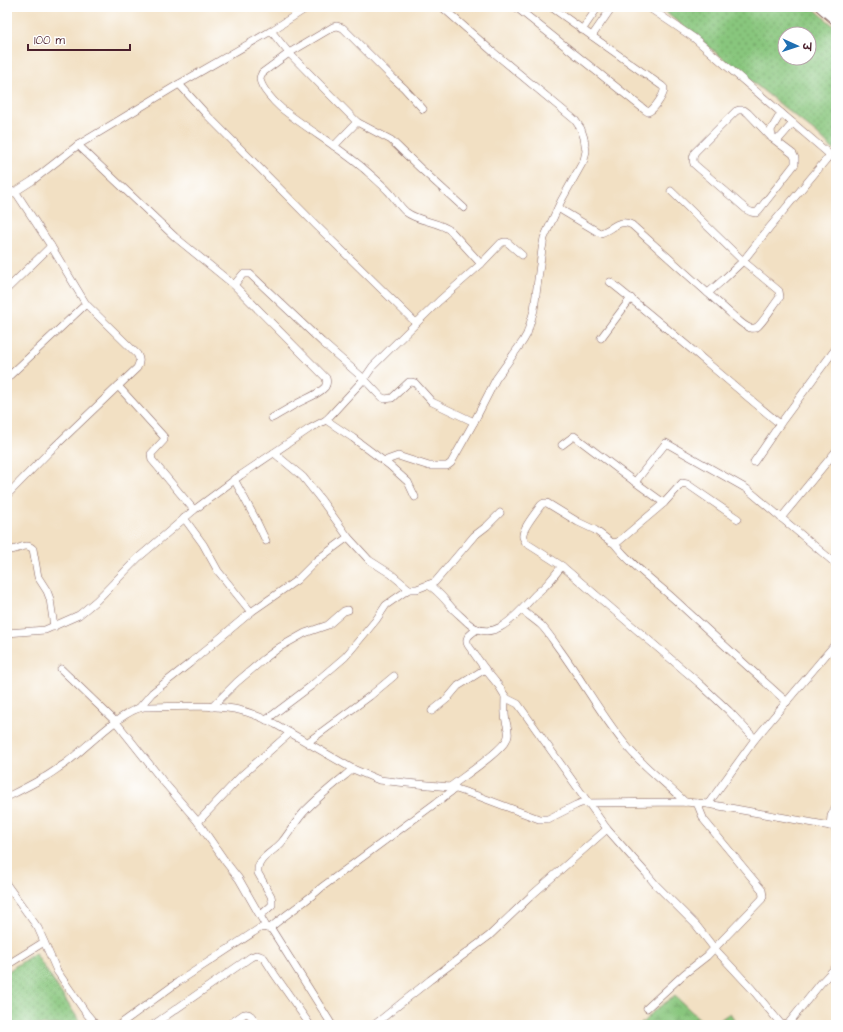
<svg xmlns="http://www.w3.org/2000/svg" width="843" height="1032" font-family="'Architects Daughter','Playpen Sans Deva',sans-serif">
	<defs>
		<pattern id="grass-dots" width="8" height="8" patternUnits="userSpaceOnUse"><rect width="8" height="8" fill="#88c67d"/><path d="M2 2h.1M6 6h.1" fill="none" stroke="#71a067" stroke-width="1.8" stroke-linecap="round"/></pattern>
		<pattern id="wetland-marsh" width="20" height="14" patternUnits="userSpaceOnUse"><rect width="20" height="14" fill="#88c67d"/><path d="M1 5h8M5 5V1M11 12h8M15 12V8" fill="none" stroke="#71a067"/></pattern>
	</defs>
	<rect width="100%" height="100%" fill="#fff"/>
	<filter id="ink" filterUnits="userSpaceOnUse"><feTurbulence type="fractalNoise" baseFrequency=".025" numOctaves="2"/><feDisplacementMap in="SourceGraphic" scale="8" xChannelSelector="R" yChannelSelector="G"/><feConvolveMatrix kernelMatrix="1 2 1 2 8 2 1 2 1" color-interpolation-filters="sRGB"/></filter>
	<filter id="wash" filterUnits="userSpaceOnUse"><feTurbulence type="fractalNoise" baseFrequency=".012" numOctaves="4" result="noise"/><feDisplacementMap in="SourceGraphic" scale="16" xChannelSelector="R" yChannelSelector="G"/><feGaussianBlur stdDeviation="0.9" result="paint"/><feColorMatrix in="noise" values="0 0 0 0 0 0 0 0 0 0 0 0 0 0 0 0 0 1.4 0 .05"/><feComposite in="paint" operator="in"/></filter>
	<g filter="url(#wash)">
		<rect width="100%" height="100%" fill="#f2e0c3"/>
		<g fill="url(#grass-dots)" stroke="#697254" fill-rule="evenodd">
			<path d="M659,7h153l24,21v124l-20,-19zM785,34h24v24h-24z"/>
			<polygon points="35,953 82,1025 14,1025 7,1020 7,972"/>
		</g>
		<g fill="url(#wetland-marsh)" stroke="#697254">
			<polygon points="675,996 706,1025 640,1025 655,1010"/>
			<polygon points="730,1013 738,1025 712,1025"/>
		</g>
	</g>
	<g filter="url(#ink)">
		<g fill="none" stroke-linecap="round" stroke-linejoin="round">
			<g stroke="#856360" stroke-width="8">
				<g id="street">
					<path d="M516,7l129,103 3,2c6,-2 17,-18 16,-24l-2,-2 -111,-79"/>
					<polyline points="648,7 694,38 836,160"/>
					<polyline points="305,9 271,31 179,84 206,114 316,225 416,323"/>
					<polyline points="582,30 598,7"/>
					<polyline points="271,31 289,53 357,122 391,140 420,168 464,208"/>
					<polyline points="592,36 612,7"/>
					<path d="M423,109l-19,-21 -11,-10 -50,-50 -6,-2 -4,1 -44,26 -27,20c-1,3 -2,3 -2,6 1,9 14,23 21,29 26,21 56,38 82,60 9,8 19,16 27,25 5,6 10,14 16,19 13,10 32,9 45,19l30,33"/>
					<path d="M739,110h5l4,3 24,25 21,16 2,4v6l-36,46 -3,3 -5,-1 -4,-2 -53,-46c-2,-5 -1,-8 1,-12l41,-41z"/>
					<polyline points="781,113 771,130 772,138 780,138 793,123"/>
					<polyline points="78,145 179,84"/>
					<polyline points="334,146 357,122"/>
					<path d="M7,197l25,-16 46,-36 97,92 59,48 92,93c1,3 1,6 -1,9 -7,8 -18,11 -27,16 -9,5 -17,10 -26,15"/>
					<path d="M558,208l40,24 3,1c11,-4 19,-15 31,-8l98,88c6,5 13,13 20,15 3,1 4,0 7,-1 5,-3 18,-24 23,-30l-1,-6 -36,-30 -72,-70"/>
					<path d="M610,282c58,46 113,95 170,142"/>
					<polyline points="234,285 243,274 250,274 322,342 364,379 381,397 385,399 392,398 409,382 411,382 415,383 432,402 474,422"/>
					<polyline points="7,289 51,246"/>
					<polyline points="708,293 723,280 743,261 769,228 830,155"/>
					<polyline points="601,338 631,298"/>
					<polyline points="7,378 86,304"/>
					<polyline points="118,386 164,437 164,440 151,454 152,460 194,510"/>
					<polyline points="326,420 353,438 389,465 408,482 415,497"/>
					<polyline points="562,445 574,436 635,482"/>
					<polyline points="274,453 303,477 322,501 348,537 369,560 391,574 409,589 417,589 435,582 474,536 487,526 500,513"/>
					<polyline points="384,461 398,456 429,466 447,466 451,463 474,422 496,379 523,341 527,334 534,310 542,249 544,238 561,201 584,160 586,151 584,138 581,129 575,120 493,52 442,7"/>
					<polyline points="754,462 780,424 836,348"/>
					<polyline points="234,479 256,520 266,541"/>
					<path d="M7,495l43,-44 87,-83c3,-6 3,-9 0,-14l-51,-50 -35,-58 -36,-55"/>
					<polyline points="664,503 635,482 666,443 747,489 836,564"/>
					<polyline points="184,518 203,544 218,571 251,612"/>
					<polyline points="781,518 836,451"/>
					<path d="M738,519l-51,-35 -5,-1 -18,20 -46,39 -4,1 -3,-1 -16,-12 -17,-8 -31,-19h-3l-3,2c-4,6 -20,25 -18,32 0,1 2,4 3,6l36,23 137,117 30,28 26,28"/>
					<path d="M614,543c17,22 40,38 60,56 38,35 75,69 113,103"/>
					<path d="M7,550c10,2 18,-9 26,-1l5,28 9,14 3,8 4,28"/>
					<path d="M428,585c10,5 17,15 24,23 5,5 11,10 16,15 26,23 50,-10 67,-28 3,-3 6,-5 9,-8 7,-6 12,-14 18,-21"/>
					<path d="M522,610c6,5 13,10 19,15 7,7 13,17 19,25 22,30 40,63 64,93 17,22 41,39 61,59"/>
					<path d="M477,629c-6,5 -13,8 -9,16l17,24 14,17 6,10 3,3 10,5 89,125"/>
					<polyline points="7,633 45,630 79,615 97,600 138,558 194,510 241,475 309,429 326,420 330,416 364,379 373,366 392,347 439,301 481,264 501,243 504,242 507,242 522,255"/>
					<polyline points="61,669 116,722 162,780 198,822 225,861 239,879 267,928"/>
					<polyline points="212,707 237,682 264,659 280,647 305,633 328,625 344,611 348,610"/>
					<polyline points="139,708 152,693 190,663 251,612 297,580 317,560 348,537"/>
					<polyline points="432,711 447,699 458,686 485,669"/>
					<polyline points="266,720 311,686 345,657 376,620 386,605 409,589"/>
					<polyline points="308,742 370,696 394,676"/>
					<path d="M450,787c11,-9 57,-39 58,-51 1,-5 -1,-10 -2,-15 -2,-8 -1,-17 -1,-25"/>
					<path d="M7,797c12,-6 24,-12 36,-19 8,-4 15,-10 23,-15 19,-14 57,-54 78,-56 30,0 61,-3 90,2 13,2 29,9 41,15l78,45 26,11 28,3 43,4 28,9 61,23h9l28,-14 5,-2 104,-1 23,2 128,23"/>
					<polyline points="708,804 755,739 836,643"/>
					<polyline points="198,822 242,775 290,733"/>
					<polyline points="830,826 831,816 836,806"/>
					<polyline points="7,885 38,928 57,971 86,1013 96,1025"/>
					<path d="M261,915l11,-10v-4l-1,-5 -13,-23c-2,-15 16,-21 24,-31 8,-10 14,-21 22,-30 15,-16 32,-29 49,-43"/>
					<path d="M270,928c17,-15 36,-26 52,-41l134,-99"/>
					<polyline points="7,965 44,942"/>
					<polyline points="647,1008 684,974 707,956 762,899 763,896 762,890 704,820 697,803"/>
					<path d="M119,1025l59,-43 82,-54c4,-1 8,-1 12,2l60,95"/>
					<polyline points="153,1025 251,957 256,955 260,956 264,958 266,961 275,975 310,1025"/>
					<path d="M228,1025l16,-11c7,-2 10,6 13,11"/>
					<polyline points="374,1025 430,980 489,936 532,895 607,829 646,873 656,885 696,925 714,948 752,989 781,1024 786,1025 788,1024 821,983 836,967"/>
				</g>
			</g>
			<g stroke="#856360" stroke-width="12">
				<polyline id="secondary" points="821,7 836,20"/>
			</g>
			<use href="#street" stroke="#fff" stroke-width="7"/>
			<use href="#secondary" stroke="#fff" stroke-width="10"/>
		</g>
	</g>
	<rect width="843" height="1032" fill="none" stroke="#fff" stroke-width="24"/>
	<g transform="translate(797 46) rotate(93)"><circle r="19" fill="#ffffff" stroke="#b7a5aa"/>
	<path d="M0-3L7 15L0 10L-7 15Z" fill="#1f6fb2"/>
	<text y="-6" font-size="11" font-weight="bold" text-anchor="middle" fill="#4a1f2b">उ</text>
	</g>
	<path d="M28 44v6h102v-6" fill="none" stroke="#4a1f2b" stroke-width="2"/>
	<text x="34" y="44" font-size="12" fill="#4a1f2b" stroke="#ffffff" stroke-width="3" paint-order="stroke">100 m</text>
</svg>
